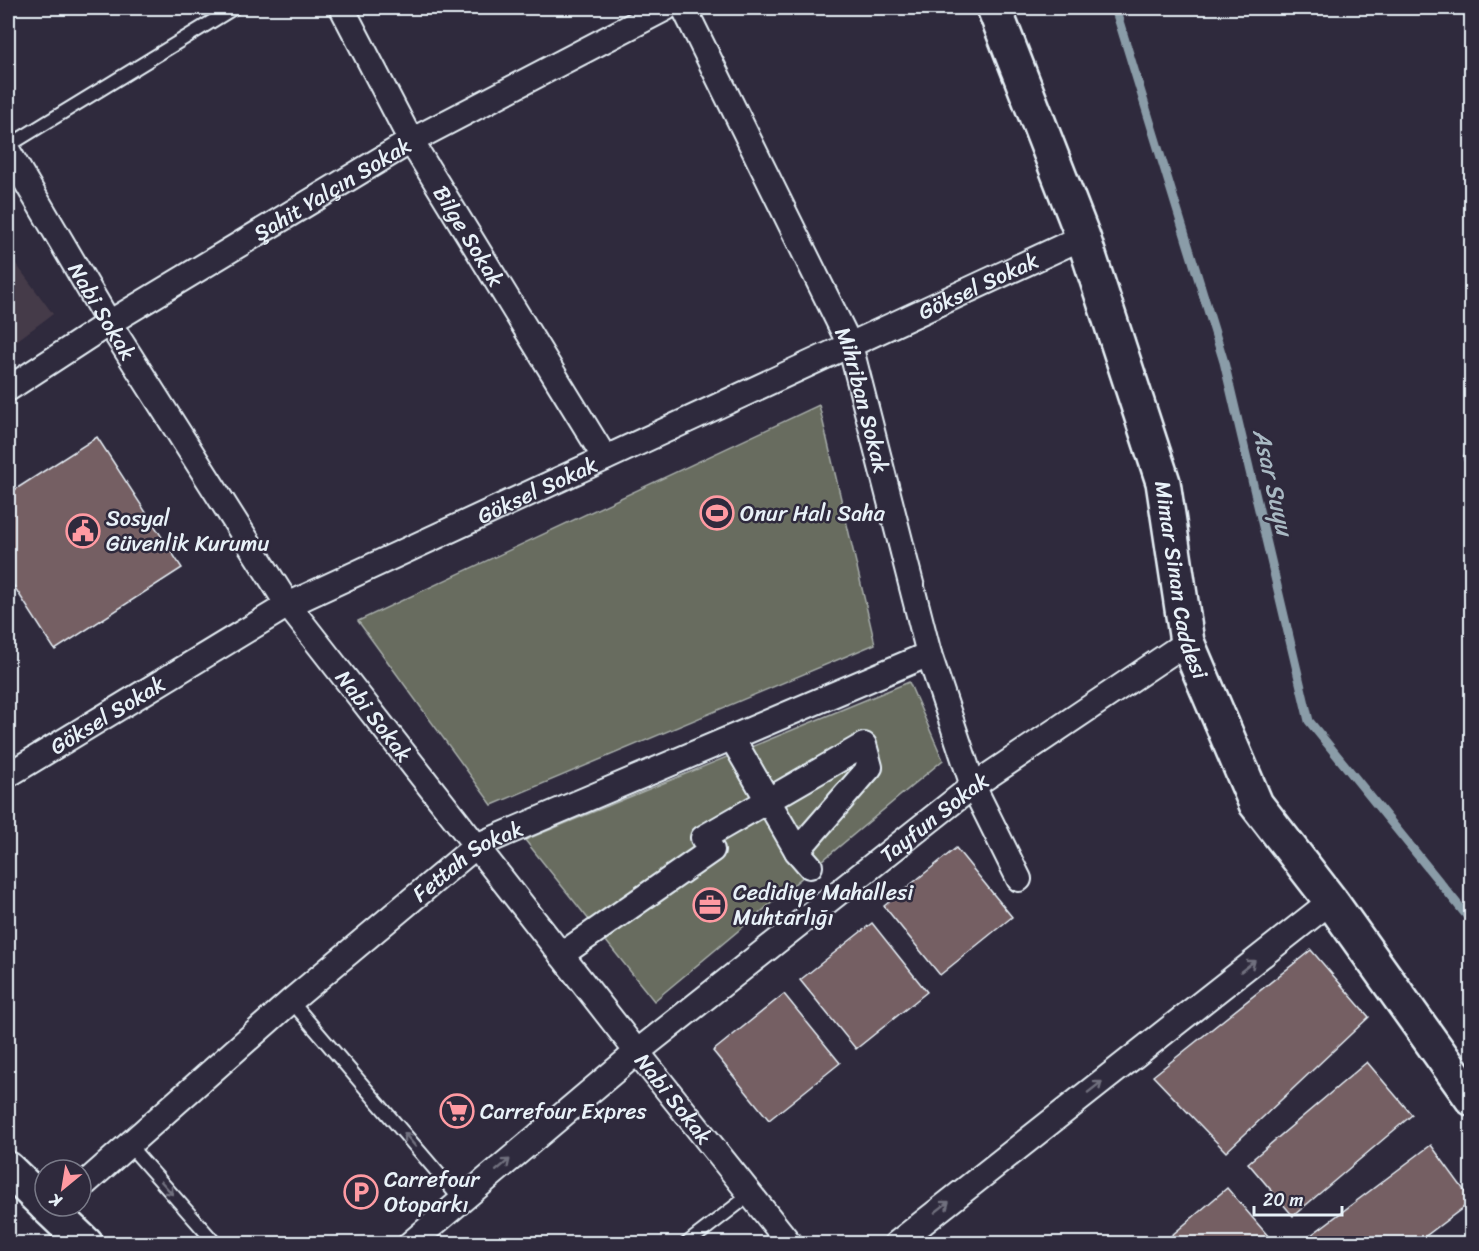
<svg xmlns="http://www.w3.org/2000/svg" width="1479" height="1251" font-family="Sriracha,sans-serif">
	<rect width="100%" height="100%" fill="#2f2a3d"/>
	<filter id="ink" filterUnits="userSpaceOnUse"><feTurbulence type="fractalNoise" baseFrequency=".0167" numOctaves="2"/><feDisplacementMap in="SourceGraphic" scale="12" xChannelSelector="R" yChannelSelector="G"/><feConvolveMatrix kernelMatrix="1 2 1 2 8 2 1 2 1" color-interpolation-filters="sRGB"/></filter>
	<g filter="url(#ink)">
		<polygon fill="#443a48" points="8,253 53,314 8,347"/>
		<g fill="#676c5e" stroke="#a8aeab" stroke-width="1.5">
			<polygon points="819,405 875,644 492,805 358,621"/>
			<polygon points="909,682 943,760 654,1001 525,840"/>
		</g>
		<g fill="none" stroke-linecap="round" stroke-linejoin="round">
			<polyline stroke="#8a9ca8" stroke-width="9" points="1115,8 1224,362 1309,721 1472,922"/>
		</g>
		<g fill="#755e63" stroke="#e8f1f8" stroke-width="1.5">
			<polygon points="97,437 182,568 55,650 8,577 8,494"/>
			<polygon points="956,848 1012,917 940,975 884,906"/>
			<polygon points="872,923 927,992 856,1049 800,980"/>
			<polygon points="1311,950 1369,1017 1226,1152 1153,1076"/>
			<polygon points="784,994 840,1063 769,1120 713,1051"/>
			<polygon points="1367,1062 1412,1115 1293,1216 1248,1163"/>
			<polygon points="1431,1145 1472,1201 1415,1244 1309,1244 1306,1239"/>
			<polygon points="1227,1188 1275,1244 1165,1244 1164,1242"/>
		</g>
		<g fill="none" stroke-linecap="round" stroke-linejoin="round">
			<g stroke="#e8f1f8" stroke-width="16">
				<g id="lane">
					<polyline points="8,146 234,8"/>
					<polyline points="1471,458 1472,458"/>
					<polyline points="291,1001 461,1200"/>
					<polyline points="128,1144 216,1244"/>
					<polyline points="686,1244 751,1194"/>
				</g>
			</g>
			<g stroke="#e8f1f8" stroke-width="28">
				<g id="street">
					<path id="s1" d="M342,8l69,133 194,317"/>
					<path id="s2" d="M684,8l166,337 79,309 44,132 46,93"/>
					<path id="s3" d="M8,151l101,172 179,282 349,447 153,192"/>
					<path id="s4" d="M8,389l101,-66 302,-182 255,-133"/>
					<polyline points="732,738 797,851 810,866"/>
					<path id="s5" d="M8,775l280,-170 795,-368"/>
					<polyline points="561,955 712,850 703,838 864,745 870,767 797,851"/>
					<path id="s6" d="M81,1187l210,-186 185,-155 453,-192"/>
					<path id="s7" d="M410,1244l227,-192 336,-266 214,-144"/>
					<polyline points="896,1244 1331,901"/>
				</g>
			</g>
			<g stroke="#e8f1f8" stroke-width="38">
				<g id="secondary">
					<path id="s8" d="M994,8l89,229 80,245 24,160 69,162 75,97 141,198"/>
					<polyline points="8,1169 45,1205"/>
					<polyline points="46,1206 86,1244"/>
				</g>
			</g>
			<use href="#lane" stroke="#2f2a3d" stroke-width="12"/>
			<use href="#street" stroke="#2f2a3d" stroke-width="24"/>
			<use href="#secondary" stroke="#2f2a3d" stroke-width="33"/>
		</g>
		<defs><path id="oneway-shaft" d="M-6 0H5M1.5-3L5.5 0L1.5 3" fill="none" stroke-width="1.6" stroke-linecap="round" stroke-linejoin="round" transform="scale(1.5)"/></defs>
		<g stroke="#70707e">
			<use href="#oneway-shaft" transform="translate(1248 966) rotate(-38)"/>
			<use href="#oneway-shaft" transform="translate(1095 1087) rotate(-38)"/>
			<use href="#oneway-shaft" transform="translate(410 1140) rotate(-130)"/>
			<use href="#oneway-shaft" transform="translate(503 1165) rotate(-40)"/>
			<use href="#oneway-shaft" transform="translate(167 1188) rotate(48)"/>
			<use href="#oneway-shaft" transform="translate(942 1207) rotate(-38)"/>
		</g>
	</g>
	<defs>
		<g id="stadium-ring" transform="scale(1.725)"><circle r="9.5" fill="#2f2a3d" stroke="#ff9aa2" stroke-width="1.5"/><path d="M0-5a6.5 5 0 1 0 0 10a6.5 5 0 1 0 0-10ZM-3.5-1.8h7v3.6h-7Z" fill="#ff9aa2"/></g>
		<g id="civic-ring" transform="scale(1.725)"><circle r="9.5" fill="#2f2a3d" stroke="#ff9aa2" stroke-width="1.5"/><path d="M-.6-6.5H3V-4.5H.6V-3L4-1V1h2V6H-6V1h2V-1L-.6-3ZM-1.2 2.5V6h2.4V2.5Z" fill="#ff9aa2"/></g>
		<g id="office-ring" transform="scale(1.725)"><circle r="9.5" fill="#2f2a3d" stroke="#ff9aa2" stroke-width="1.5"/><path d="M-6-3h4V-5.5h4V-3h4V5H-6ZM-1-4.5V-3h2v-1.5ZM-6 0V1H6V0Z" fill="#ff9aa2"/></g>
		<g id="supermarket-ring" transform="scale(1.725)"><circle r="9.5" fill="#2f2a3d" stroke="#ff9aa2" stroke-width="1.5"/><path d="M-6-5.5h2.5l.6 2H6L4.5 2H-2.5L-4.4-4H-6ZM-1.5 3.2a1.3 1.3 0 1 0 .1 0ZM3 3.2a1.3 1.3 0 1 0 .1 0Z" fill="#ff9aa2"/></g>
		<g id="parking-ring" transform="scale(1.725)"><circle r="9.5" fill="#2f2a3d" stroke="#ff9aa2" stroke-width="1.5"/><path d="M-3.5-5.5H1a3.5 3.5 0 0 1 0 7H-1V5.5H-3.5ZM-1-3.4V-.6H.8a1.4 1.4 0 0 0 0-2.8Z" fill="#ff9aa2"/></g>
	</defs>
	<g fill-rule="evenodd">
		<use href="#stadium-ring" x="717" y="513"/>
		<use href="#civic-ring" x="83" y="531"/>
		<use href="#office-ring" x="710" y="905"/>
		<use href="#supermarket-ring" x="457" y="1111"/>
		<use href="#parking-ring" x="361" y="1192"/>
	</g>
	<g text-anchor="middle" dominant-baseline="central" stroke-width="5" stroke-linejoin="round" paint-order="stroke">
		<g font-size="22" fill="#e8f1f8" stroke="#2f2a3d">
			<text stroke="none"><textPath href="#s4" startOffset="381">Şahit Yalçın Sokak</textPath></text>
			<text stroke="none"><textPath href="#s1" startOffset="261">Bilge Sokak</textPath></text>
			<text stroke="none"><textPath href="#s5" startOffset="1088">Göksel Sokak</textPath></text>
			<text stroke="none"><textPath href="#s3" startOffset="186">Nabi Sokak</textPath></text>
			<text stroke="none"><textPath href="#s2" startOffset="432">Mihriban Sokak</textPath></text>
			<text stroke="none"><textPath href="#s5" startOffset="602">Göksel Sokak</textPath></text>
			<text stroke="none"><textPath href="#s8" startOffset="603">Mimar Sinan Caddesi</textPath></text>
			<text stroke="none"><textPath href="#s5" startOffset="116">Göksel Sokak</textPath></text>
			<text stroke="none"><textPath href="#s3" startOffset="674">Nabi Sokak</textPath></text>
			<text stroke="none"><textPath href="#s7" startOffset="676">Tayfun Sokak</textPath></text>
			<text stroke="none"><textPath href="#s6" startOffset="507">Fettah Sokak</textPath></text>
			<text stroke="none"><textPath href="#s3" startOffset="1160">Nabi Sokak</textPath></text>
		</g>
		<g font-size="22" fill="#e8f1f8" stroke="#2f2a3d" text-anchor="start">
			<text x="740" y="513">Onur Halı Saha</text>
			<text x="106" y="518">Sosyal<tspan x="106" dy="25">Güvenlik Kurumu</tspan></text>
			<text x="733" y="892">Cedidiye Mahallesi<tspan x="733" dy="25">Muhtarlığı</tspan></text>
			<text x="480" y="1111">Carrefour Expres</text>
			<text x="384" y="1179">Carrefour<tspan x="384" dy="25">Otoparkı</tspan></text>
		</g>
		<g font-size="24" font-style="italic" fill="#a9b9c3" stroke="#2f2a3d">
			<text transform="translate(1273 482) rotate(77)">Asar Suyu</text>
		</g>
	</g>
	<rect width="1479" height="1251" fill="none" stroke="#2f2a3d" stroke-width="30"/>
	<rect x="15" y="15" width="1449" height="1221" fill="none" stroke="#e8f1f8" stroke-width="2" filter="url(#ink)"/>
	<g transform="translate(63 1188) rotate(210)"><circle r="28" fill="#2f2a3d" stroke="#797a88" stroke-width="1.5"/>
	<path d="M0-4.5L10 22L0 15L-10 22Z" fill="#ff9aa2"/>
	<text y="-9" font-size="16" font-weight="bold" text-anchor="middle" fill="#e8f1f8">K</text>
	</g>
	<path d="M1254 1206v9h88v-9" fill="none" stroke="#e8f1f8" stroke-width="3"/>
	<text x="1263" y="1206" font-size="18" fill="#e8f1f8" stroke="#2f2a3d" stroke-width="4.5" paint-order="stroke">20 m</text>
</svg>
